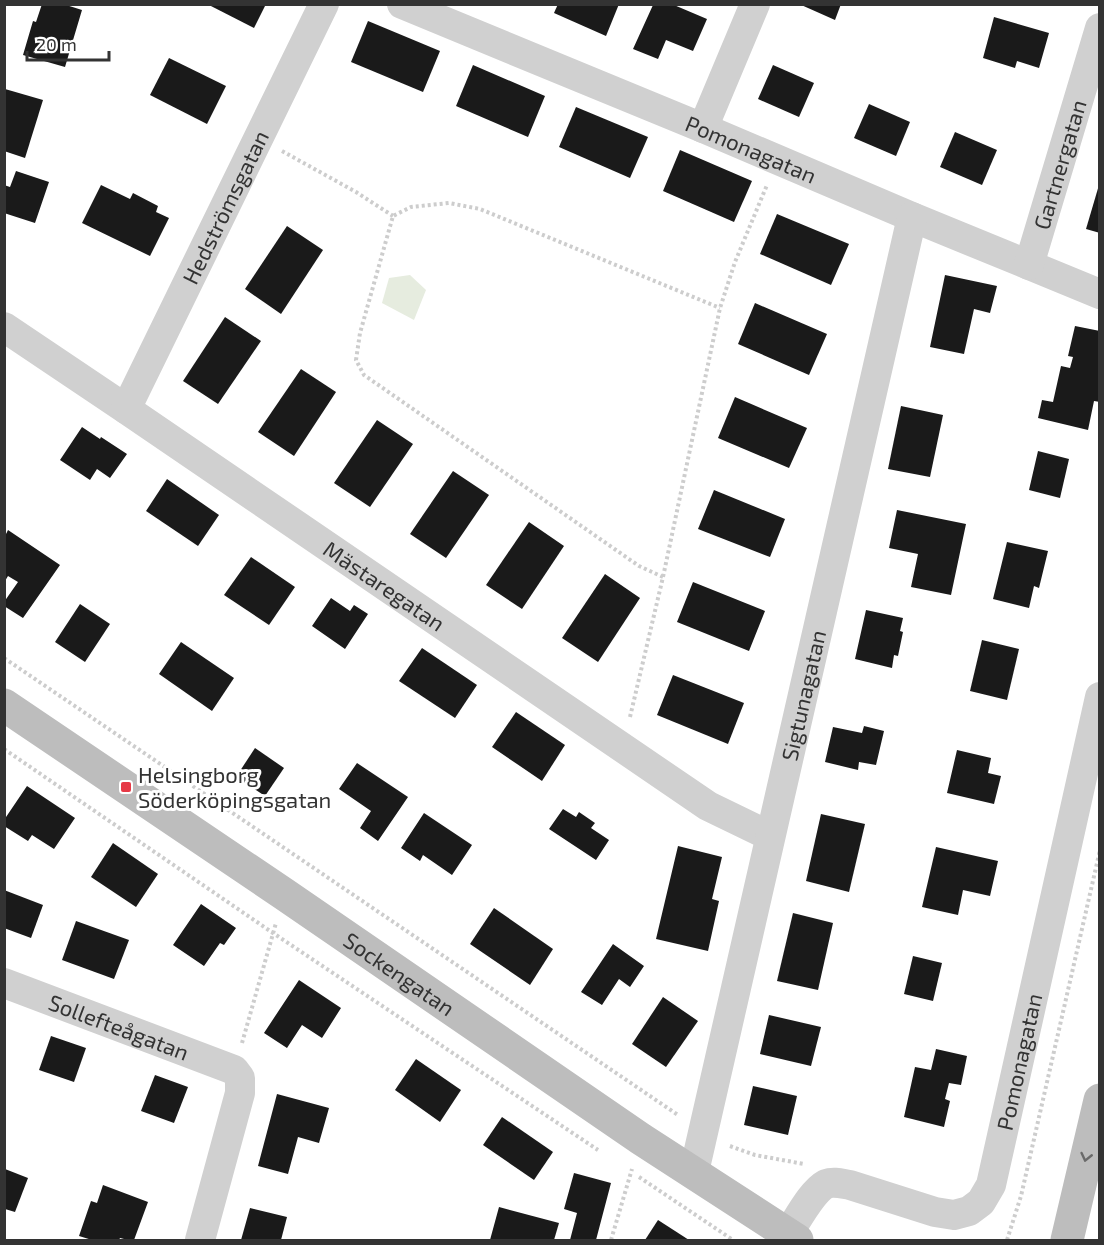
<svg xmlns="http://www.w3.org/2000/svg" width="1104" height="1245" font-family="'Exo 2',sans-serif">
	<rect width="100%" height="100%" fill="#fff"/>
	<polygon fill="#e6ecdf" points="410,275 426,290 414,320 382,303 389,278"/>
	<g fill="#1a1a1a">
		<polygon points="42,4 63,4 82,10 65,67 23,55 33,21 36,22"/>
		<polygon points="207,4 266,4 254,28"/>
		<polygon points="558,4 619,4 606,36 554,13"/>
		<polygon points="799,4 841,4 835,20"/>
		<polygon points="653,5 674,5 707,19 693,51 666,40 658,59 633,49"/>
		<polygon points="994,17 1049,33 1039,68 1017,61 1015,68 983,58"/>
		<polygon points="368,21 440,51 423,92 351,62"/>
		<polygon points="169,58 226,86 207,124 150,95"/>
		<polygon points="473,65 545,96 528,137 456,106"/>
		<polygon points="773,65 814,83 799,117 758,99"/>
		<polygon points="5,89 43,100 25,158 4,151"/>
		<polygon points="869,104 910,122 896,156 854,138"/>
		<polygon points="576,107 648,137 630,178 559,147"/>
		<polygon points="955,132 997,150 982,185 940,167"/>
		<polygon points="680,150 752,181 734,222 663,191"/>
		<polygon points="16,171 49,182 35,223 4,213 4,185 10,187"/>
		<polygon points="101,185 130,199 133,193 158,206 156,212 169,218 150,256 82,223"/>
		<polygon points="1099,185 1100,185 1100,233 1086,229"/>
		<polygon points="777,214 849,244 831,285 760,254"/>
		<polygon points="287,226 323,250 281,314 245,289"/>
		<polygon points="945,275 997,286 990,313 974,309 964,354 930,347"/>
		<polygon points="755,303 827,334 809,375 738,344"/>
		<polygon points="225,317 261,341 218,404 183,381"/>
		<polygon points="1075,326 1100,331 1100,402 1094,401 1088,430 1038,418 1042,400 1053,402 1061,366 1070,368 1073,357 1068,356"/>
		<polygon points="301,369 336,392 294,456 258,432"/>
		<polygon points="735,397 807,428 789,468 718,438"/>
		<polygon points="901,406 943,415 930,477 888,469"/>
		<polygon points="377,420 413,444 370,507 334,483"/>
		<polygon points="82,427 100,439 101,437 127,454 110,478 97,469 90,480 60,460"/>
		<polygon points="1038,451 1069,459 1060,498 1029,490"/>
		<polygon points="453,471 489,495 446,558 410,534"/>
		<polygon points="167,479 219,515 198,546 146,511"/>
		<polygon points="714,490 785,519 770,557 698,529"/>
		<polygon points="897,510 966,524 951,595 911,587 918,554 889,548"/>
		<polygon points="529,522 564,546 522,609 486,585"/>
		<polygon points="8,530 60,565 23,618 4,606 4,602 18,582 8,576 5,581 5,536"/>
		<polygon points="1007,542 1048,551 1039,588 1034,586 1029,608 993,599"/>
		<polygon points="251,557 295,587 269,625 224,595"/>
		<polygon points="605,574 640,598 598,662 562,638"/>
		<polygon points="693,582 765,611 749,651 677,622"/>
		<polygon points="331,598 350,611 354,605 368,614 345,649 312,626"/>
		<polygon points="80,604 110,624 85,662 55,642"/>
		<polygon points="866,610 903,618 900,631 903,632 898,656 894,655 892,668 855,659"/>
		<polygon points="982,640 1019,649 1007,700 970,691"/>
		<polygon points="181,642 234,678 212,711 159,674"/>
		<polygon points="422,648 477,685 455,718 399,681"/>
		<polygon points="673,675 744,703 728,744 657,715"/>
		<polygon points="516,712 565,745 542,781 492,747"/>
		<polygon points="864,726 884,731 876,765 859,762 858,770 825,762 833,727 862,733"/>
		<polygon points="255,748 284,768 265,796 236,777"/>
		<polygon points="957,750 991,758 988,773 1001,776 994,804 947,793"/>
		<polygon points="357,763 408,797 378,841 360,828 371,811 339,789"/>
		<polygon points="27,786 75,818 54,849 32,835 28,841 4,826 4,820"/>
		<polygon points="563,809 576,817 579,812 595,823 591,828 609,840 596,860 549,829"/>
		<polygon points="424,813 472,845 452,875 423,855 420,861 401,848"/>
		<polygon points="821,814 865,824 849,892 806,881"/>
		<polygon points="113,843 158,874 136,907 91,877"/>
		<polygon points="678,846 722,857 712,899 719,901 708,951 656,939"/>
		<polygon points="936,847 998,861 990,896 963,890 958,915 922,907"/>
		<polygon points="4,890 43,905 31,938 4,928"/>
		<polygon points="201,904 236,928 224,945 220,943 204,966 173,945"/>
		<polygon points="494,908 553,949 530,985 470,944"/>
		<polygon points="793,913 833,923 818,990 777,981"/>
		<polygon points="76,921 129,940 114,979 62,960"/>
		<polygon points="613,944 644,966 630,987 619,979 602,1005 581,992"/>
		<polygon points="913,956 942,963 933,1001 904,994"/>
		<polygon points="299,980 341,1008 322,1038 302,1025 287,1048 264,1033"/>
		<polygon points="663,997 698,1021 666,1067 632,1044"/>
		<polygon points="769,1015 821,1027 811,1066 760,1054"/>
		<polygon points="51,1036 86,1048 74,1082 39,1070"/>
		<polygon points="936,1049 967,1056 961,1085 949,1083 945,1099 950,1101 944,1127 904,1117 915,1067 931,1070"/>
		<polygon points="416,1059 461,1090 440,1122 395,1090"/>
		<polygon points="155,1075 188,1087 174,1123 141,1111"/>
		<polygon points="753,1086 797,1096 788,1135 744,1125"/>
		<polygon points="277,1094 329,1108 319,1143 298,1137 288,1174 258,1166"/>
		<polygon points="502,1117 553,1152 534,1180 483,1145"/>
		<polygon points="5,1169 28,1178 15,1212 5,1209"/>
		<polygon points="574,1173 611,1183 596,1240 570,1240 577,1213 564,1209"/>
		<polygon points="103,1185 148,1202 134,1240 128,1240 120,1238 119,1240 92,1240 79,1236 91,1201 97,1203"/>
		<polygon points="499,1207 559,1223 554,1240 490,1240"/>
		<polygon points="250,1208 287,1217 281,1240 241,1240"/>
		<polygon points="658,1220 689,1240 645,1240"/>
	</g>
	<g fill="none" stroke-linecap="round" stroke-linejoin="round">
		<g stroke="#cdcdcd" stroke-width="4" stroke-dasharray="3 3" stroke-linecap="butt">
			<polyline points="282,151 356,192 393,216"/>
			<polyline points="663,577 639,566 364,375 356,360 360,333 393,216 411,207 449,203 480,209 720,308"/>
			<polyline points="4,658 678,1115"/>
			<polyline points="630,717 663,577 720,308 735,262 767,185"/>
			<polyline points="4,749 273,933 598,1150"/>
			<polyline points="242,1043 276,923"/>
			<polyline points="730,1146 755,1155 804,1164"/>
			<polyline points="639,1177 733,1240"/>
			<polyline points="611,1240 632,1169"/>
			<polyline points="1007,1240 1021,1196 1100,850"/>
		</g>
		<g stroke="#d0d0d0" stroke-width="30">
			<path id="s1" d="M402,4l301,124 209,89 188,77"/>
			<polyline points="703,128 755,4"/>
			<path id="s2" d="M1029,265l71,-237"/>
			<path id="s3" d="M4,327l122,82 582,397 62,30"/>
			<path id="s4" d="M126,409l198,-405"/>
			<path id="s5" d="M4,983l230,87 6,8v15l-40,147"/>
			<path id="s6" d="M694,1172l218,-955"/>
			<path id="s7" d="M787,1235c10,-14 24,-43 39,-51 8,-3 17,0 24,1l85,27 19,3 15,-4 12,-9 10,-17 109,-488"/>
		</g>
		<g stroke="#bdbdbd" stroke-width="33">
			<path id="s8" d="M4,705l280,189 357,245 156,101"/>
			<polyline points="1067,1240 1100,1100"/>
		</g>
	</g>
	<defs><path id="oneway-chevron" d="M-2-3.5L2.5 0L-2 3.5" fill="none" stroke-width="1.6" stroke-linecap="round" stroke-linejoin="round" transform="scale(1.5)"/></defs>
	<use stroke="#6a6a6a" href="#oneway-chevron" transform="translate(1086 1157) rotate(103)"/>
	<rect fill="#e63946" stroke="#fff" stroke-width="2" x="120" y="781" width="12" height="12" rx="3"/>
	<g text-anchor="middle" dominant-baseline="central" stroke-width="6" stroke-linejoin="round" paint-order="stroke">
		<g font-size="22" fill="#333" stroke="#fff">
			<text stroke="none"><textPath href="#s1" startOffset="378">Pomonagatan</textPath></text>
			<text stroke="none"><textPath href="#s2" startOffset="105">Gartnergatan</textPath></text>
			<text stroke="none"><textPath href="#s4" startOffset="225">Hedströmsgatan</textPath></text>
			<text stroke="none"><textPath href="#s3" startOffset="460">Mästaregatan</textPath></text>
			<text stroke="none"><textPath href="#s6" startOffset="489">Sigtunagatan</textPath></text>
			<text stroke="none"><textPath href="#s8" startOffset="478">Sockengatan</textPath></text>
			<text stroke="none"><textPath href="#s5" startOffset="123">Sollefteågatan</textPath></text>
			<text stroke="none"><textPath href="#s7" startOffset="374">Pomonagatan</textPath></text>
		</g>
		<g font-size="22" fill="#333" stroke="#fff" text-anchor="start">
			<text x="138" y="774">Helsingborg<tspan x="138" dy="25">Söderköpingsgatan</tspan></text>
		</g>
	</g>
	<rect width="1104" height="1245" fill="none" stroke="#333333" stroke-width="12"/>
	<path d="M27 51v9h82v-9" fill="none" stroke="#333333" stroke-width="3"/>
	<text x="36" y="51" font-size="18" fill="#333333" stroke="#ffffff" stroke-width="4.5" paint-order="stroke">20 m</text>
</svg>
